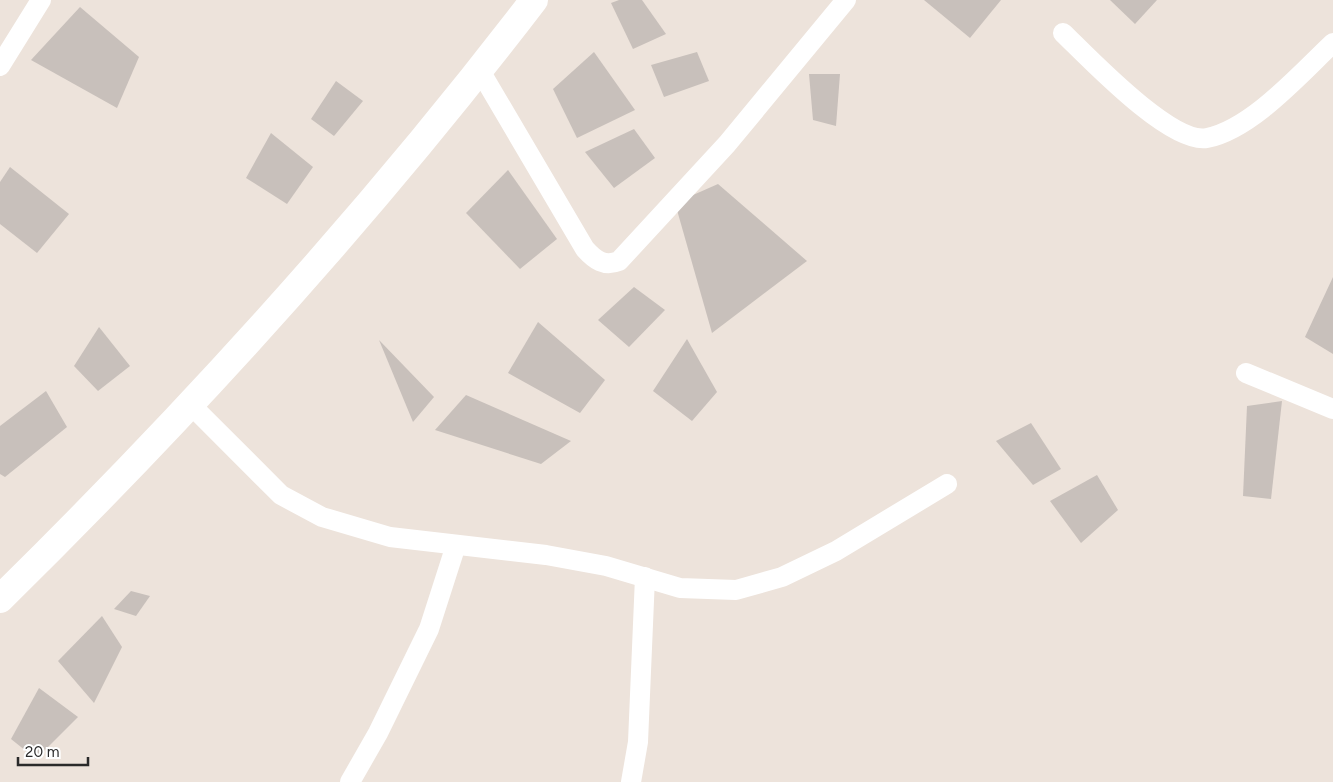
<svg xmlns="http://www.w3.org/2000/svg" width="1333" height="782" font-family="Figtree,sans-serif">
	<rect width="100%" height="100%" fill="#ede3db"/>
	<g fill="#c8c0bb">
		<polygon points="619,0 642,0 666,34 633,49 611,3"/>
		<polygon points="924,0 1001,0 970,38"/>
		<polygon points="1110,0 1157,0 1135,24"/>
		<polygon points="80,7 139,57 117,108 31,60"/>
		<polygon points="594,52 635,110 577,138 553,89"/>
		<polygon points="697,52 709,81 664,97 651,65"/>
		<polygon points="809,74 840,74 836,126 813,120"/>
		<polygon points="336,81 363,101 334,136 311,119"/>
		<polygon points="634,129 655,158 614,188 585,152"/>
		<polygon points="271,133 313,167 287,204 246,178"/>
		<polygon points="10,167 69,214 37,253 0,224 0,182"/>
		<polygon points="508,170 557,239 520,269 466,213"/>
		<polygon points="718,184 807,261 712,333 675,203"/>
		<polygon points="1333,277 1333,354 1305,337"/>
		<polygon points="634,287 665,310 629,347 598,320"/>
		<polygon points="538,322 605,380 580,413 508,373"/>
		<polygon points="99,327 130,366 98,391 74,366"/>
		<polygon points="687,339 717,392 692,421 653,391"/>
		<polygon points="379,340 434,397 413,422"/>
		<polygon points="46,391 67,427 5,477 0,474 0,426"/>
		<polygon points="466,395 571,441 541,464 435,430"/>
		<polygon points="1282,401 1271,499 1243,496 1247,406"/>
		<polygon points="1031,423 1061,469 1033,485 996,441"/>
		<polygon points="1097,475 1118,510 1081,543 1050,501"/>
		<polygon points="131,591 150,596 136,616 114,609"/>
		<polygon points="102,616 122,647 94,703 58,661"/>
		<polygon points="39,688 78,717 36,759 11,739"/>
	</g>
	<g fill="none" stroke-linecap="round" stroke-linejoin="round">
		<g stroke="#fff" stroke-width="20">
			<path d="M1063,33c26,25 108,112 144,105 45,-9 94,-65 126,-95"/>
			<polyline points="0,66 41,0"/>
			<path d="M479,69l106,180c10,11 19,18 34,12l108,-117 119,-144"/>
			<polyline points="1246,373 1333,409"/>
			<polyline points="191,405 281,495 322,517 390,537 546,555 606,566 680,588 736,590 782,577 836,551 947,484"/>
			<polyline points="350,782 378,733 429,629 456,545"/>
			<polyline points="631,782 638,742 645,577"/>
		</g>
		<path stroke="#fff" stroke-width="28" d="M0,599c191,-188 371,-386 534,-599"/>
	</g>
	<path d="M18 757v8h70v-8" fill="none" stroke="#2a2a2a" stroke-width="2.5"/>
	<text x="25" y="757" font-size="15" fill="#2a2a2a" stroke="#ffffff" stroke-width="4" paint-order="stroke">20 m</text>
</svg>
